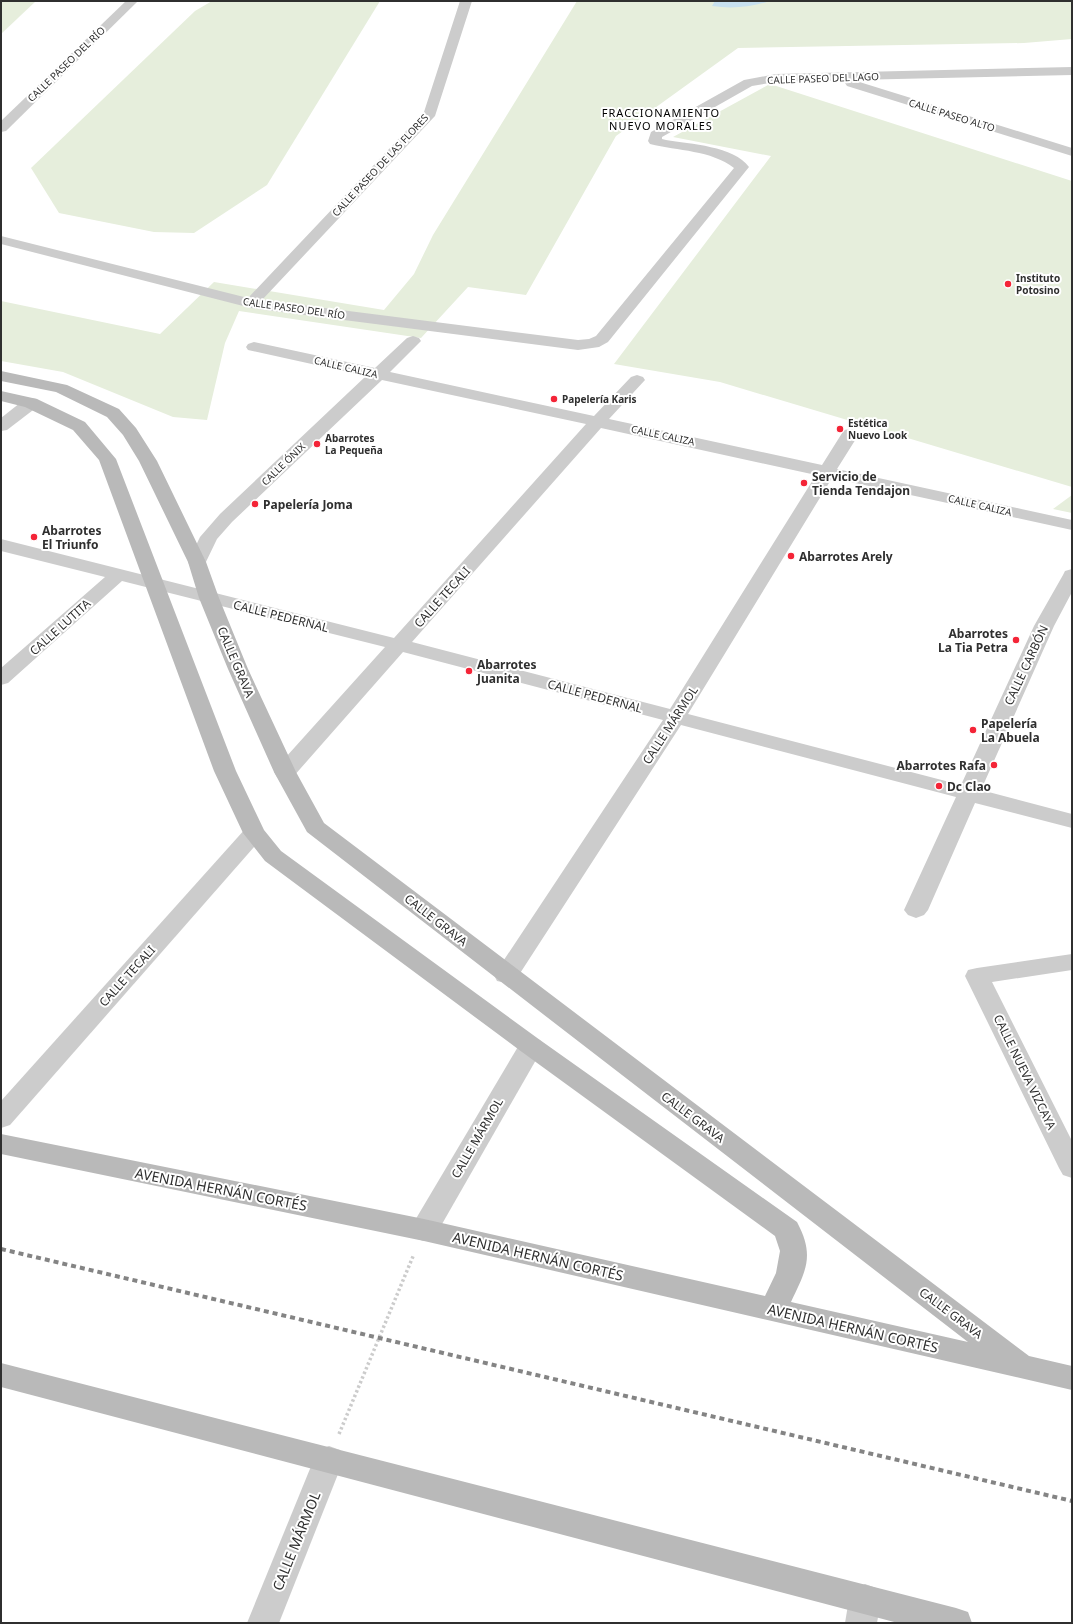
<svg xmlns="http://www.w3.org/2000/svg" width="1073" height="1624" font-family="'Noto Sans',sans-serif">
	<rect width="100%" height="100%" fill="#fff"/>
	<g fill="#e6eedc">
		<polygon points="1,1 36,1 1,34"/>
		<polygon points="212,1 380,1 267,185 194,233 154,232 59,213 31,168 195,11"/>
		<polygon points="577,1 1072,1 1072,39 1024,43 738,48 616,136 526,295 468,287 421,338 239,311 225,343 207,420 173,417 63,372 1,361 1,301 160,334 214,282 384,310 414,274 433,235"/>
		<polygon points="770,84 1072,181 1072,487 720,382 614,364 771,156 673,137"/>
		<polygon points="1072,495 1072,513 1053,509"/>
	</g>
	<path fill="#c7e0ef" d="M715,1h55c-20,6 -37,8 -58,5z"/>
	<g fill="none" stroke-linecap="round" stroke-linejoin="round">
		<polyline stroke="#ccc" stroke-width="3.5" stroke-dasharray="2.5 2.5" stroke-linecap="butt" points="339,1434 414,1254"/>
		<g fill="#ccc" fill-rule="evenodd">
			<polygon points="126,1 138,1 6,131 1,132 1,121"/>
			<path d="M460,1h12l-37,115 -173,184 316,40 11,-1 7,-3 138,-168c-23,-18 -56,-17 -84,-24l-2,-3 3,-9 93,-52 32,-6 296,-7v8l-219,5 219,68v8l-225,-70 -2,-3 3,-3 -72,2 -24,4 -90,51v2l4,1c24,4 68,6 83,27l-141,175 -9,5 -21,3 -327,-42 -250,-64v-8l247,62 176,-186z"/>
			<path d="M413,336l6,2 2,3 -31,31 204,44 37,-39 6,-2 6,2 2,3 -36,39 213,46 22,-35 6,-1 6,1 3,4 -22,35 235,51v10l-240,-52 -144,236 273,71 73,-159 29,-51 2,-4 7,-2v23l-18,34 -73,164 91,24v14l-97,-25 -47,107 -4,5 -8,3 -8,-3 -4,-5 52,-113 -275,-72 -166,256 -9,2 -9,-2 -3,-6 169,-255 -260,-68 -110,125 -8,2 -8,-2 -3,-5 3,-5 108,-120 -263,-66 -114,102 -7,2v-17l104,-91 -104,-26v-12l393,99 192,-214 -204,-44 -150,142 -15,17 -13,27 -7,2 -7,-2 -2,-4 12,-25 20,-23 146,-138 -118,-26 -2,-3 2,-3 6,-2 121,26 32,-30zM601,428l215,47 -146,234 -258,-67z"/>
			<polygon points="31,398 37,399 39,403 37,407 7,430 1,431 1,418 25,399"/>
			<polygon points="254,826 262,828 265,833 262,838 10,1125 1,1128 1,1101 246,828"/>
			<polygon points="1072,954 1072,970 992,982 1072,1141 1072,1178 1063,1175 1059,1168 965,976 968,970 977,968"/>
			<polygon points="531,1037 540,1040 544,1046 434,1238 424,1241 414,1238 410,1230 414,1222 522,1040"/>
			<polygon points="329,1446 340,1450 344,1459 279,1623 247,1623 314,1459 318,1450"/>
			<polygon points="865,1584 876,1588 881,1599 877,1623 845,1623 849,1599 854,1588"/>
		</g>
		<g fill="#b9b9b9" fill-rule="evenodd">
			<path d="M1,371l66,14 52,24 17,19 21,33 49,101 13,36 29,71 48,103 28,51 705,533 43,10v24l-648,-149 -423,-87v-20l423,85 341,77 11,-23 4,-22 -5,-15 -253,-184 -257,-191 -22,-28 -29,-62 -115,-311 -26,-30 -48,-23 -24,-6v-10l36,8 48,23 31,37 120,312 28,59 17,21 259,189 257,182c18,34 9,48 -6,80l177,40 -661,-510 -33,-60 -46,-103 -29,-71 -11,-36 -49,-101 -16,-26 -16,-18 -51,-25 -55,-11z"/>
			<polygon points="1,1363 956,1608 968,1612 972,1623 898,1623 1,1387"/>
		</g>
		<polyline stroke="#848484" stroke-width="4" stroke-dasharray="5 4" stroke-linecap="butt" points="1,1249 1072,1501"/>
	</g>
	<g fill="#f42437" stroke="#fff" stroke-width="1.5">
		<circle cx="1008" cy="284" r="4"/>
		<circle cx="554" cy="399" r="4"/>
		<circle cx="840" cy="429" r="4"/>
		<circle cx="317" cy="444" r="4"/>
		<circle cx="804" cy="483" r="4"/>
		<circle cx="255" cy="504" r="4"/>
		<circle cx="34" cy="537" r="4"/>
		<circle cx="791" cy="556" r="4"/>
		<circle cx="1016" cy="640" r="4"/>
		<circle cx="469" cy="671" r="4"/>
		<circle cx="973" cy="730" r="4"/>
		<circle cx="994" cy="765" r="4"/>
		<circle cx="939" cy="786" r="4"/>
	</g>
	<g text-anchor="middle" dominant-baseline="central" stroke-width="4" stroke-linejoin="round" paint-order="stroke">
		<g font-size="10" fill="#2f2f2f" stroke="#fff">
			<text transform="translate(66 64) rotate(-44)">CALLE PASEO DEL RÍO</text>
			<text transform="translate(823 78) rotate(-2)">CALLE PASEO DEL LAGO</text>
			<text transform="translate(952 115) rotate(17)">CALLE PASEO ALTO</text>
			<text transform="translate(380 165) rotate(-47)">CALLE PASEO DE LAS FLORES</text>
			<text transform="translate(294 308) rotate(8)">CALLE PASEO DEL RÍO</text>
			<text transform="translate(346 367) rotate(13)">CALLE CALIZA</text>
			<text transform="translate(663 435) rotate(12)">CALLE CALIZA</text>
			<text transform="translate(283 464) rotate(-44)">CALLE ÓNIX</text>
			<text transform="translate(980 505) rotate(13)">CALLE CALIZA</text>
		</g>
		<g font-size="10" font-weight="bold" fill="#2f2f2f" stroke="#fff" text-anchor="start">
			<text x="1016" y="278">Instituto<tspan x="1016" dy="12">Potosino</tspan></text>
			<text x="562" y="399">Papelería Karis</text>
			<text x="848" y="423">Estética<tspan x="848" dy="12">Nuevo Look</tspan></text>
			<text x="325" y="438">Abarrotes<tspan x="325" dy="12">La Pequeña</tspan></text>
		</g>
		<g font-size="11" letter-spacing="1" fill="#000" stroke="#fff">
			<text x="661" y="112">FRACCIONAMIENTO<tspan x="661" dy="13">NUEVO MORALES</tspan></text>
		</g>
		<g font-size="12" font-weight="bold" fill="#2f2f2f" stroke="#fff" text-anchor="start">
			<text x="812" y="476">Servicio de<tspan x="812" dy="14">Tienda Tendajon</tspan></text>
			<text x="263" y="504">Papelería Joma</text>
			<text x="42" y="530">Abarrotes<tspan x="42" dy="14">El Triunfo</tspan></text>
			<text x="799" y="556">Abarrotes Arely</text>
			<text x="1008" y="633" text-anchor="end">Abarrotes<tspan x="1008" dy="14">La Tia Petra</tspan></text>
			<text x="477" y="664">Abarrotes<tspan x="477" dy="14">Juanita</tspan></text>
			<text x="981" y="723">Papelería<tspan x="981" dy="14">La Abuela</tspan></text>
			<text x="986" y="765" text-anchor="end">Abarrotes Rafa</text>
			<text x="947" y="786">Dc Clao</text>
		</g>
		<g font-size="12" fill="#2f2f2f" stroke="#fff">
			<text transform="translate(442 597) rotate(-48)">CALLE TECALI</text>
			<text transform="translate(281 616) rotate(14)">CALLE PEDERNAL</text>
			<text transform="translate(60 627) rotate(-42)">CALLE LUTITA</text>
			<text transform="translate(236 662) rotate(67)">CALLE GRAVA</text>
			<text transform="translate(1026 665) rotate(-65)">CALLE CARBÓN</text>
			<text transform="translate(595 696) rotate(15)">CALLE PEDERNAL</text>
			<text transform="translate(670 725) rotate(-57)">CALLE MÁRMOL</text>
			<text transform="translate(436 920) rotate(38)">CALLE GRAVA</text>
			<text transform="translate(127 976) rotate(-48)">CALLE TECALI</text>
			<text transform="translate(1025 1072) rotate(64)">CALLE NUEVA VIZCAYA</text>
			<text transform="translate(693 1117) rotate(37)">CALLE GRAVA</text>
			<text transform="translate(477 1138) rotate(-60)">CALLE MÁRMOL</text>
			<text transform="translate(951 1313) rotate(37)">CALLE GRAVA</text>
		</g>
		<g font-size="14" fill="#2f2f2f" stroke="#fff">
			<text transform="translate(221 1189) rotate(11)">AVENIDA HERNÁN CORTÉS</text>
			<text transform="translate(538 1256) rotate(13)">AVENIDA HERNÁN CORTÉS</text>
			<text transform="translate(853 1328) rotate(13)">AVENIDA HERNÁN CORTÉS</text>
			<text transform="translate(296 1541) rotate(-68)">CALLE MÁRMOL</text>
		</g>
	</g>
	<rect width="1073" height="1624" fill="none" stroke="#2f2f2f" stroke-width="4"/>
</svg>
